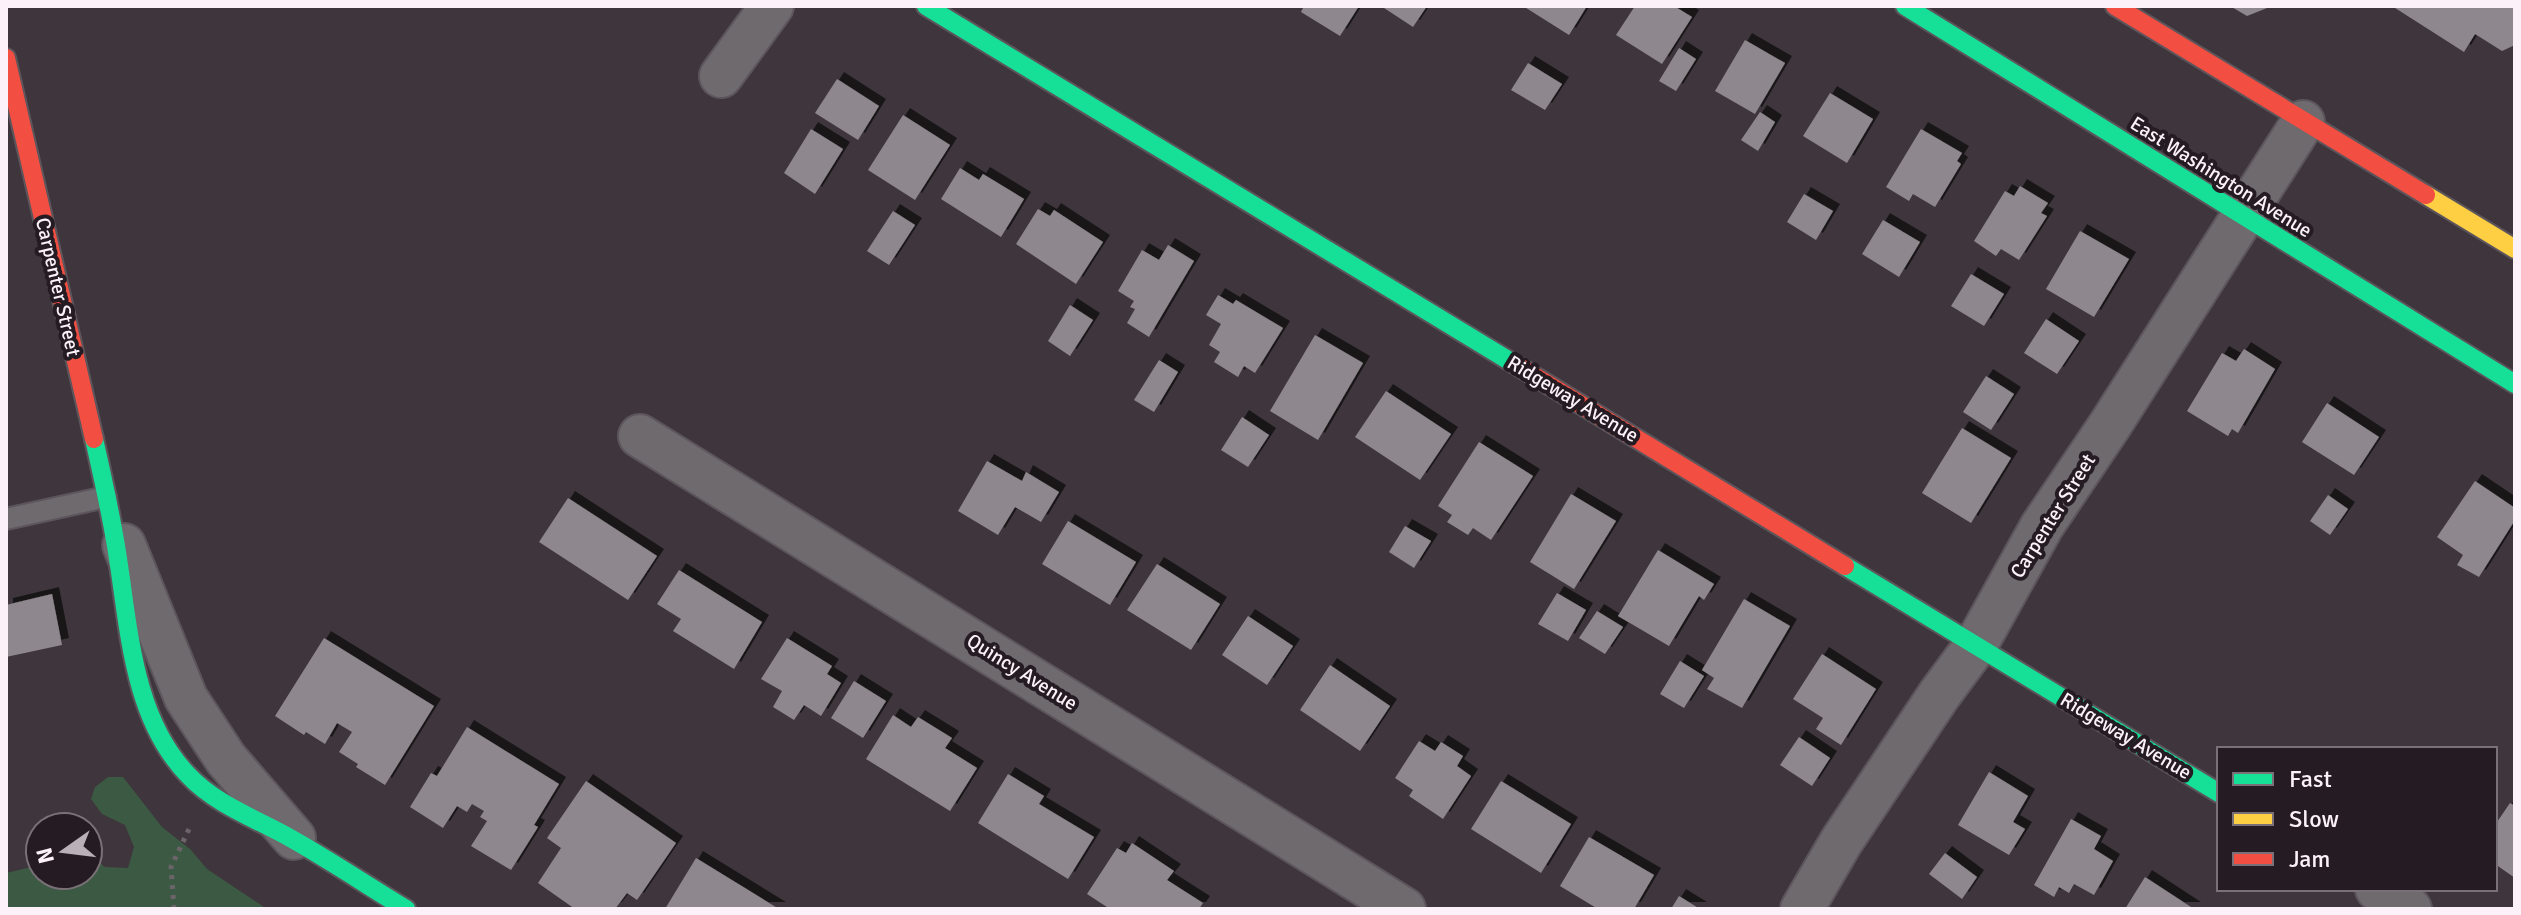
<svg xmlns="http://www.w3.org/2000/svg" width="2521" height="915" font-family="Signika,sans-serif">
	<defs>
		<filter id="shadow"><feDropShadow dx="7" dy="-7" stdDeviation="0" flood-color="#0009"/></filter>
	</defs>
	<rect width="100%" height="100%" fill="#3e363c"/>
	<polygon fill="#3c5944" points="108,777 123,777 162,827 190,849 207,869 267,909 6,909 6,873 40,865 40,875 88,875 89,855 105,867 128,868 134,847 125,825 102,814 91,799 95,787"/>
	<g fill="#8e878d" filter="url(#shadow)">
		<polygon points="1304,6 1359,6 1340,36 1301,12"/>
		<polygon points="1381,6 1427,6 1413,27"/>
		<polygon points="1523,6 1587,6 1569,35"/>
		<polygon points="1635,6 1674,6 1692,17 1662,64 1616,35"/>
		<polygon points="2230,6 2272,6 2247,16"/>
		<polygon points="2392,6 2515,6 2515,45 2502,51 2475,34 2464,52"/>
		<polygon points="1745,40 1785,63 1755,114 1715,91"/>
		<polygon points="1679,48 1696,59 1676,91 1659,81"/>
		<polygon points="1528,63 1562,84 1545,110 1511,90"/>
		<polygon points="837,79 879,106 858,140 815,113"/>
		<polygon points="1830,93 1873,119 1847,163 1803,136"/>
		<polygon points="1760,112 1775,122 1758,151 1741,140"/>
		<polygon points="903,115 950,145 915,200 868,170"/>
		<polygon points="811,129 843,149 815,194 784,173"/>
		<polygon points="1921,129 1962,153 1957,161 1961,164 1935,207 1913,194 1909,201 1886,187"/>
		<polygon points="960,168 979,180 983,174 1024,199 1001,237 941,199"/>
		<polygon points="2020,186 2048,203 2041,213 2047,216 2019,260 2001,249 1996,256 1974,241 2005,191 2014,196"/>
		<polygon points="1804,194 1833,211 1816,240 1787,222"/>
		<polygon points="1038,209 1050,216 1054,210 1103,242 1076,284 1016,244"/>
		<polygon points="893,211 915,225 889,265 867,251"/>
		<polygon points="1883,220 1920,242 1899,277 1862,254"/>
		<polygon points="2080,231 2129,259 2094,317 2046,289"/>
		<polygon points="1168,245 1194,261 1149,337 1127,323 1135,309 1130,307 1134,301 1118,291 1142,250 1159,260"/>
		<polygon points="1971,274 2004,294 1984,326 1951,306"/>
		<polygon points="1218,295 1233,304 1236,300 1283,328 1255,373 1244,366 1238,377 1214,362 1220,352 1209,345 1221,324 1206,315"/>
		<polygon points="1070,305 1093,320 1070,356 1048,341"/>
		<polygon points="2046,319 2079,341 2057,374 2024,353"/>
		<polygon points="1315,335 1363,363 1318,440 1270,411"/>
		<polygon points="2244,349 2275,369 2238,433 2232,429 2228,436 2187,411 2222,353 2236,361"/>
		<polygon points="1159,360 1178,372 1154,412 1134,400"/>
		<polygon points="1986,376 2014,394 1991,430 1963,412"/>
		<polygon points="1386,391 1451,434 1420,480 1355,437"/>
		<polygon points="2327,403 2379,437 2354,475 2302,442"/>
		<polygon points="1242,417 1269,435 1248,467 1221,450"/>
		<polygon points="1962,428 2011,458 1971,523 1922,493"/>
		<polygon points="1479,442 1533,476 1491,540 1473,528 1468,535 1447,522 1452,515 1438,506"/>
		<polygon points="987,461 1022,481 1026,472 1059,492 1041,522 1015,507 998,535 958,511"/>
		<polygon points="2475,481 2515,508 2515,520 2479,577 2457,565 2463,555 2437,537"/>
		<polygon points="1571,494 1616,521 1574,589 1530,562"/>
		<polygon points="2328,495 2348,509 2330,535 2310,521"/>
		<polygon points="568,498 657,556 628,600 539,542"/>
		<polygon points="1068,521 1136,562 1110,605 1042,564"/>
		<polygon points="1405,526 1431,541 1414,568 1389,552"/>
		<polygon points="1658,550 1714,584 1704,600 1699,596 1669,646 1618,616"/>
		<polygon points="1157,564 1220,604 1191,650 1127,610"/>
		<polygon points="679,570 762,622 734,669 673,631 681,619 657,604"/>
		<polygon points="1557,593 1586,610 1568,641 1538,624"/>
		<polygon points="52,594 62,645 6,657 6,605"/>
		<polygon points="1744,599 1790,626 1742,708 1707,689 1714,678 1702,670"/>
		<polygon points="1597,611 1623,627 1605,654 1579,638"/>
		<polygon points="1248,616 1293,646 1267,685 1222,655"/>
		<polygon points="324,638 434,706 385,785 356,767 358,764 339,752 352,732 337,723 325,744 306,732 304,735 275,716"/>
		<polygon points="787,638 832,666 827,674 841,683 821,716 804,705 794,720 773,707 782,691 761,679"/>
		<polygon points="1822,654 1876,689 1841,745 1816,729 1823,718 1793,699"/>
		<polygon points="1680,661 1704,676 1684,708 1660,694"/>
		<polygon points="1330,665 1390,706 1360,751 1300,710"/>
		<polygon points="854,681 886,701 863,738 831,718"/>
		<polygon points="893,715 911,727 918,717 952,738 945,748 977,768 950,811 866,759"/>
		<polygon points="467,727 559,784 534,825 538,827 511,870 471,846 487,821 480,817 484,811 472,804 467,812 457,806 443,828 410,807 431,773 437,776"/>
		<polygon points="1799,737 1830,758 1812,786 1780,765"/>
		<polygon points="1419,741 1435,751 1441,742 1463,756 1457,766 1471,776 1443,819 1409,796 1413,790 1395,778"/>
		<polygon points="1989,772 2028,796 2013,822 2025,829 2009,855 1958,825"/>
		<polygon points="1008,774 1044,796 1039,804 1094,837 1068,879 978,823"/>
		<polygon points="586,781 676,843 637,900 627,893 615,909 575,909 538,883 561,848 547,838"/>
		<polygon points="1501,781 1571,824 1541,873 1471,829"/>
		<polygon points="2510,803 2515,806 2515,878 2495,864 2495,825"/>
		<polygon points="2071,819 2101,836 2094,849 2113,861 2094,895 2074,884 2069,893 2059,887 2054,897 2034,885"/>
		<polygon points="1589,837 1654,875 1634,909 1598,909 1560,886"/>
		<polygon points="1132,843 1174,871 1167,880 1203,903 1199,909 1110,909 1087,894 1117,848 1126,853"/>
		<polygon points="1945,853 1977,877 1962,899 1929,874"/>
		<polygon points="696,858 779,909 665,909"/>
		<polygon points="2145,877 2194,909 2125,909"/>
		<polygon points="1679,896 1700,909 1671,909"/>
	</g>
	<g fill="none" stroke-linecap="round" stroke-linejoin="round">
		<g stroke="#5c555b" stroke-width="24">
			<polyline id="lane" points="6,519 106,497"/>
		</g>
		<g stroke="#5c555b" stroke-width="46">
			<g id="street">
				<polyline points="721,76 772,6"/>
				<polyline points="640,436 1404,909"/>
				<polyline points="124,545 186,698 226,759 294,838"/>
				<polyline points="2377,889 2410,909"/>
				<polyline points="1802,909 1841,842 1939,695 1976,645 2042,526 2110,425 2303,122"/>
			</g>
		</g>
		<g stroke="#5c555b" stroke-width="22">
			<g id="fast">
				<polyline points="926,6 1521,368"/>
				<polyline points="1905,6 2515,384"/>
				<path d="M94,439c8,35 16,71 22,107 13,77 15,170 72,229 28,30 69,44 104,64 39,22 76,47 114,70"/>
				<polyline points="1845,566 2219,793"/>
			</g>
		</g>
		<g stroke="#5c555b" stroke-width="22">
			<polyline id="slow" points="2426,195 2515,249"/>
		</g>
		<g stroke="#5c555b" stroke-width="22">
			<g id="jam">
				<polyline points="2115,6 2426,195"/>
				<polyline points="6,58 94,439"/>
				<polyline points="1521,368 1845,566"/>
			</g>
		</g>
		<polyline stroke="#6b656a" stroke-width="5" stroke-dasharray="4 6" stroke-linecap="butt" points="174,909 171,867 190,827"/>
		<use href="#lane" stroke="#6f6a6e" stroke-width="20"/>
		<use href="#street" stroke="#6f6a6e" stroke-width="42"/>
		<use href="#fast" stroke="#16e098" stroke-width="18"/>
		<use href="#slow" stroke="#ffcf43" stroke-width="18"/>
		<use href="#jam" stroke="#f24e42" stroke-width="18"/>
	</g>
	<g text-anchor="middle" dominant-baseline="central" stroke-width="8" stroke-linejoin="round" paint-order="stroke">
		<g font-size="20" fill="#fcf1f9" stroke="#241c22">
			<text transform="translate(2221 177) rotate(32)">East Washington Avenue</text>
			<text transform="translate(58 287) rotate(77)">Carpenter Street</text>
			<text transform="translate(1573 399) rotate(31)">Ridgeway Avenue</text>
			<text transform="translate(2053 516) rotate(-58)">Carpenter Street</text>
			<text transform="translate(1022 672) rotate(32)">Quincy Avenue</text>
			<text transform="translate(2126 736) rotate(31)">Ridgeway Avenue</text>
		</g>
	</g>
	<rect width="2521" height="915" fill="none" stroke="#fcf1f9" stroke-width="16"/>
	<rect x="2217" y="747" width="280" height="144" fill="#241c22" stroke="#7a7178" stroke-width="2"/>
	<rect x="2233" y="773" width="40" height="12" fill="#16e098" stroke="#7a7178" stroke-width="2"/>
	<text x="2289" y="787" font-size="24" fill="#fcf1f9">Fast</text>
	<rect x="2233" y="813" width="40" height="12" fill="#ffcf43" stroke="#7a7178" stroke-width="2"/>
	<text x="2289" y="827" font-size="24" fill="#fcf1f9">Slow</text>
	<rect x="2233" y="853" width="40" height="12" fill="#f24e42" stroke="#7a7178" stroke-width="2"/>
	<text x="2289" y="867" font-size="24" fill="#fcf1f9">Jam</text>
	<g transform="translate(64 851) rotate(256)"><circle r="38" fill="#241c22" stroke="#7a7178" stroke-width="2"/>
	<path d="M0-6L14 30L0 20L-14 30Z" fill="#bab0b7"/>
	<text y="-12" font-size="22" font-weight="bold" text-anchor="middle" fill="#fcf1f9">N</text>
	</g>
</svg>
